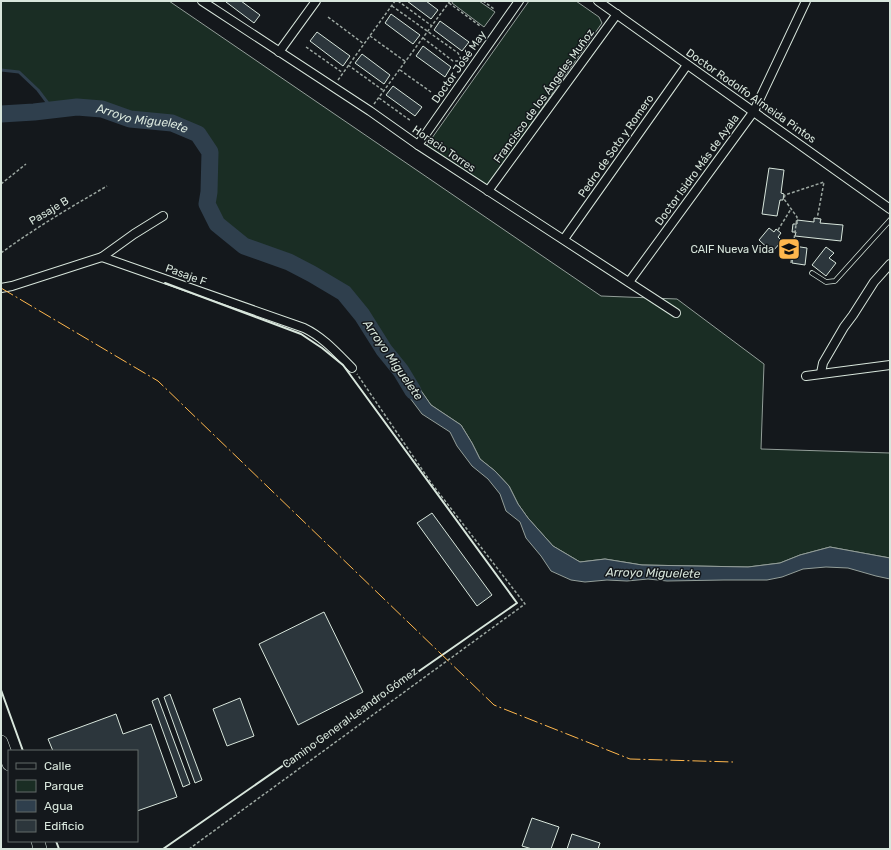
<svg xmlns="http://www.w3.org/2000/svg" width="891" height="850" font-family="Rubik,sans-serif">
	<rect width="100%" height="100%" fill="#14181c"/>
	<g fill="#1a2d24" stroke="#939e99">
		<polygon points="1,1 169,1 601,296 677,299 764,364 761,449 890,453 890,558 830,547 800,555 780,563 748,567 642,565 605,559 580,562 553,546 528,518 518,504 509,486 495,471 480,459 472,443 461,425 431,405 413,380 401,371 384,350 362,315 344,293 312,274 289,262 244,246 217,224 207,204 209,192 210,152 198,134 172,123 130,119 102,109 77,107 53,110 38,90 19,72 1,70"/>
		<polygon points="453,1 479,1 495,12 484,27 452,3"/>
		<polygon points="529,1 576,1 599,17 602,23 488,185 482,183 427,149 427,145"/>
	</g>
	<polygon fill="#2f3f4d" stroke="#939e99" points="401,371 413,379 431,405 461,425 472,443 480,459 495,471 509,486 518,504 528,518 553,546 580,562 605,559 642,565 748,567 780,563 800,555 830,547 890,558 890,579 876,576 848,568 826,567 803,569 782,577 767,580 724,580 667,581 648,579 627,581 607,580 585,582 571,580 551,571 541,556 526,538 520,522 506,511 500,494 488,479 472,466 457,446 450,432 422,414 407,394"/>
	<g fill="none" stroke-linecap="round" stroke-linejoin="round">
		<polyline stroke="#2f3f4d" stroke-width="3" points="1,70 19,72 38,90 53,110"/>
		<path stroke="#2f3f4d" stroke-width="17" id="s1" d="M1,114l33,-2 43,-5 25,2 28,10 42,4 26,11 12,18 -1,40 -2,12 10,20 27,22 45,16 23,12 32,19 18,22 22,35 17,21 12,20"/>
	</g>
	<g fill="#2c363c" stroke="#d8e6dc">
		<polygon points="227,1 241,1 260,15 254,23 226,2"/>
		<polygon points="407,1 426,1 438,10 431,19"/>
		<polygon points="391,14 420,35 413,44 385,23"/>
		<polygon points="440,21 469,42 462,51 434,30"/>
		<polygon points="317,32 350,56 343,66 310,41"/>
		<polygon points="423,46 451,67 445,77 416,56"/>
		<polygon points="362,54 390,75 384,84 355,63"/>
		<polygon points="393,86 422,107 415,116 386,95"/>
		<polygon points="769,168 784,170 781,193 784,194 783,200 780,200 777,216 762,214"/>
		<polygon points="814,218 821,219 820,223 843,225 841,241 795,236 796,232 792,232 793,224 797,224 797,220 814,222"/>
		<polygon points="769,228 774,232 776,229 781,233 778,237 782,241 772,252 759,240"/>
		<polygon points="794,246 807,248 805,265 792,263"/>
		<polygon points="826,247 834,253 829,258 836,263 826,276 812,265"/>
		<polygon points="432,513 492,595 477,606 417,523"/>
		<polygon points="324,612 363,692 298,725 259,644"/>
		<polygon points="170,694 202,780 195,783 164,697"/>
		<polygon points="158,698 190,784 183,787 152,701"/>
		<polygon points="240,698 254,736 227,746 213,709"/>
		<polygon points="116,714 123,734 151,724 177,797 137,811 137,751 53,751 48,739"/>
		<polygon points="532,818 559,827 551,849 532,849 522,846"/>
		<polygon points="572,834 600,843 598,849 567,849"/>
	</g>
	<g fill="none" stroke-linecap="round" stroke-linejoin="round">
		<g stroke="#d8e6dc" stroke-width="5.5">
			<polyline id="lane" points="812,273 826,282 835,281 890,220"/>
		</g>
		<g stroke="#d8e6dc" stroke-width="10">
			<g id="street">
				<polyline points="202,1 370,111 418,145 676,313"/>
				<polyline points="598,1 890,209"/>
				<polyline points="279,52 316,1"/>
				<polyline points="418,145 519,1"/>
				<polyline points="488,191 617,14"/>
				<polyline points="564,239 687,65"/>
				<polyline points="102,257 134,234 163,216"/>
				<polyline points="629,282 754,111 806,1"/>
				<path d="M1,288l11,-2 90,-29 202,71c19,9 33,25 48,40"/>
				<polyline points="821,373 823,363 844,327 853,315 874,282 890,264"/>
				<polyline points="806,376 890,365"/>
			</g>
		</g>
		<g stroke="#d8e6dc" stroke-width="14">
			<g id="primary">
				<polyline points="1,742 9,764"/>
				<polyline points="38,841 40,849"/>
			</g>
		</g>
		<g stroke="#9da8a2" stroke-width="1.5" stroke-dasharray="3 2" stroke-linecap="butt">
			<polyline points="398,1 432,26"/>
			<polyline points="483,1 494,9"/>
			<polyline points="449,3 480,26"/>
			<polyline points="392,6 458,53 462,61 465,63"/>
			<polyline points="328,17 364,44"/>
			<polyline points="370,36 406,62"/>
			<polyline points="423,38 453,61 461,61"/>
			<polyline points="306,47 343,73"/>
			<polyline points="348,65 384,91"/>
			<polyline points="400,70 431,92"/>
			<polyline points="338,80 395,1"/>
			<polyline points="379,98 411,121"/>
			<polyline points="374,104 450,1"/>
			<polyline points="1,184 26,164"/>
			<polyline points="778,230 791,209"/>
			<path d="M1,253c34,-25 70,-46 106,-67"/>
			<polyline points="791,263 797,217 784,199 785,195 824,182 817,219"/>
			<polyline points="189,849 525,604 432,484 357,374"/>
		</g>
		<use href="#lane" stroke="#14181c" stroke-width="4"/>
		<use href="#street" stroke="#14181c" stroke-width="8"/>
		<use href="#primary" stroke="#14181c" stroke-width="13"/>
		<g stroke="#d8e6dc" stroke-width="2">
			<polyline points="1,690 23,751"/>
			<polyline points="56,841 59,849"/>
			<polyline points="163,849 517,603 343,365 322,348 301,334 165,283"/>
		</g>
		<polyline stroke="#ffb74d" stroke-width="1" stroke-dasharray="14 3 2 3" stroke-linecap="butt" points="1,288 158,381 494,705 630,759 733,762"/>
	</g>
	<defs>
		<g id="school-square" transform="scale(1.15)"><rect x="-9" y="-9" width="18" height="18" rx="4" fill="#ffb74d" stroke="#14181c"/><path d="M0-5L7-2L0 1L-7-2ZM-4 1L0 2.5L4 1V4Q0 6-4 4Z" fill="#111"/></g>
	</defs>
	<g fill-rule="evenodd">
		<use href="#school-square" x="789" y="249"/>
	</g>
	<g text-anchor="middle" dominant-baseline="central" stroke-width="3" stroke-linejoin="round" paint-order="stroke">
		<g font-size="11" fill="#d8e6dc" stroke="#14181c">
			<text transform="translate(459 67) rotate(-55)">Doctor José May</text>
			<text transform="translate(544 96) rotate(-54)">Francisco de los Ángeles Muñoz</text>
			<text transform="translate(751 96) rotate(35)">Doctor Rodolfo Almeida Pintos</text>
			<text transform="translate(616 146) rotate(-55)">Pedro de Soto y Romero</text>
			<text transform="translate(444 149) rotate(34)">Horacio Torres</text>
			<text transform="translate(697 170) rotate(-54)">Doctor Isidro Más de Ayala</text>
			<text transform="translate(49 211) rotate(-31)">Pasaje B</text>
			<text transform="translate(186 275) rotate(20)">Pasaje F</text>
			<text transform="translate(350 718) rotate(-36)">Camino General Leandro Gómez</text>
		</g>
		<g font-size="11" fill="#d8e6dc" stroke="#14181c" text-anchor="end">
			<text x="774" y="249">CAIF Nueva Vida</text>
		</g>
		<g font-size="12" font-style="italic" fill="#d8e6dc" stroke="#14181c">
			<text stroke="none"><textPath href="#s1" startOffset="143">Arroyo Miguelete</textPath></text>
			<text transform="translate(393 360) rotate(55)">Arroyo Miguelete</text>
			<text transform="translate(653 573) rotate(1)">Arroyo Miguelete</text>
		</g>
	</g>
	<rect width="891" height="850" fill="none" stroke="#d8e6dc" stroke-width="4"/>
	<rect x="8" y="750" width="130" height="92" fill="#14181c" stroke="#626a69"/>
	<rect x="16" y="763" width="20" height="6" fill="#14181c" stroke="#626a69"/>
	<text x="44" y="770" font-size="12" fill="#d8e6dc">Calle</text>
	<rect x="16" y="780" width="20" height="12" fill="#1a2d24" stroke="#626a69"/>
	<text x="44" y="790" font-size="12" fill="#d8e6dc">Parque</text>
	<rect x="16" y="800" width="20" height="12" fill="#2f3f4d" stroke="#626a69"/>
	<text x="44" y="810" font-size="12" fill="#d8e6dc">Agua</text>
	<rect x="16" y="820" width="20" height="12" fill="#2c363c" stroke="#626a69"/>
	<text x="44" y="830" font-size="12" fill="#d8e6dc">Edificio</text>
</svg>
